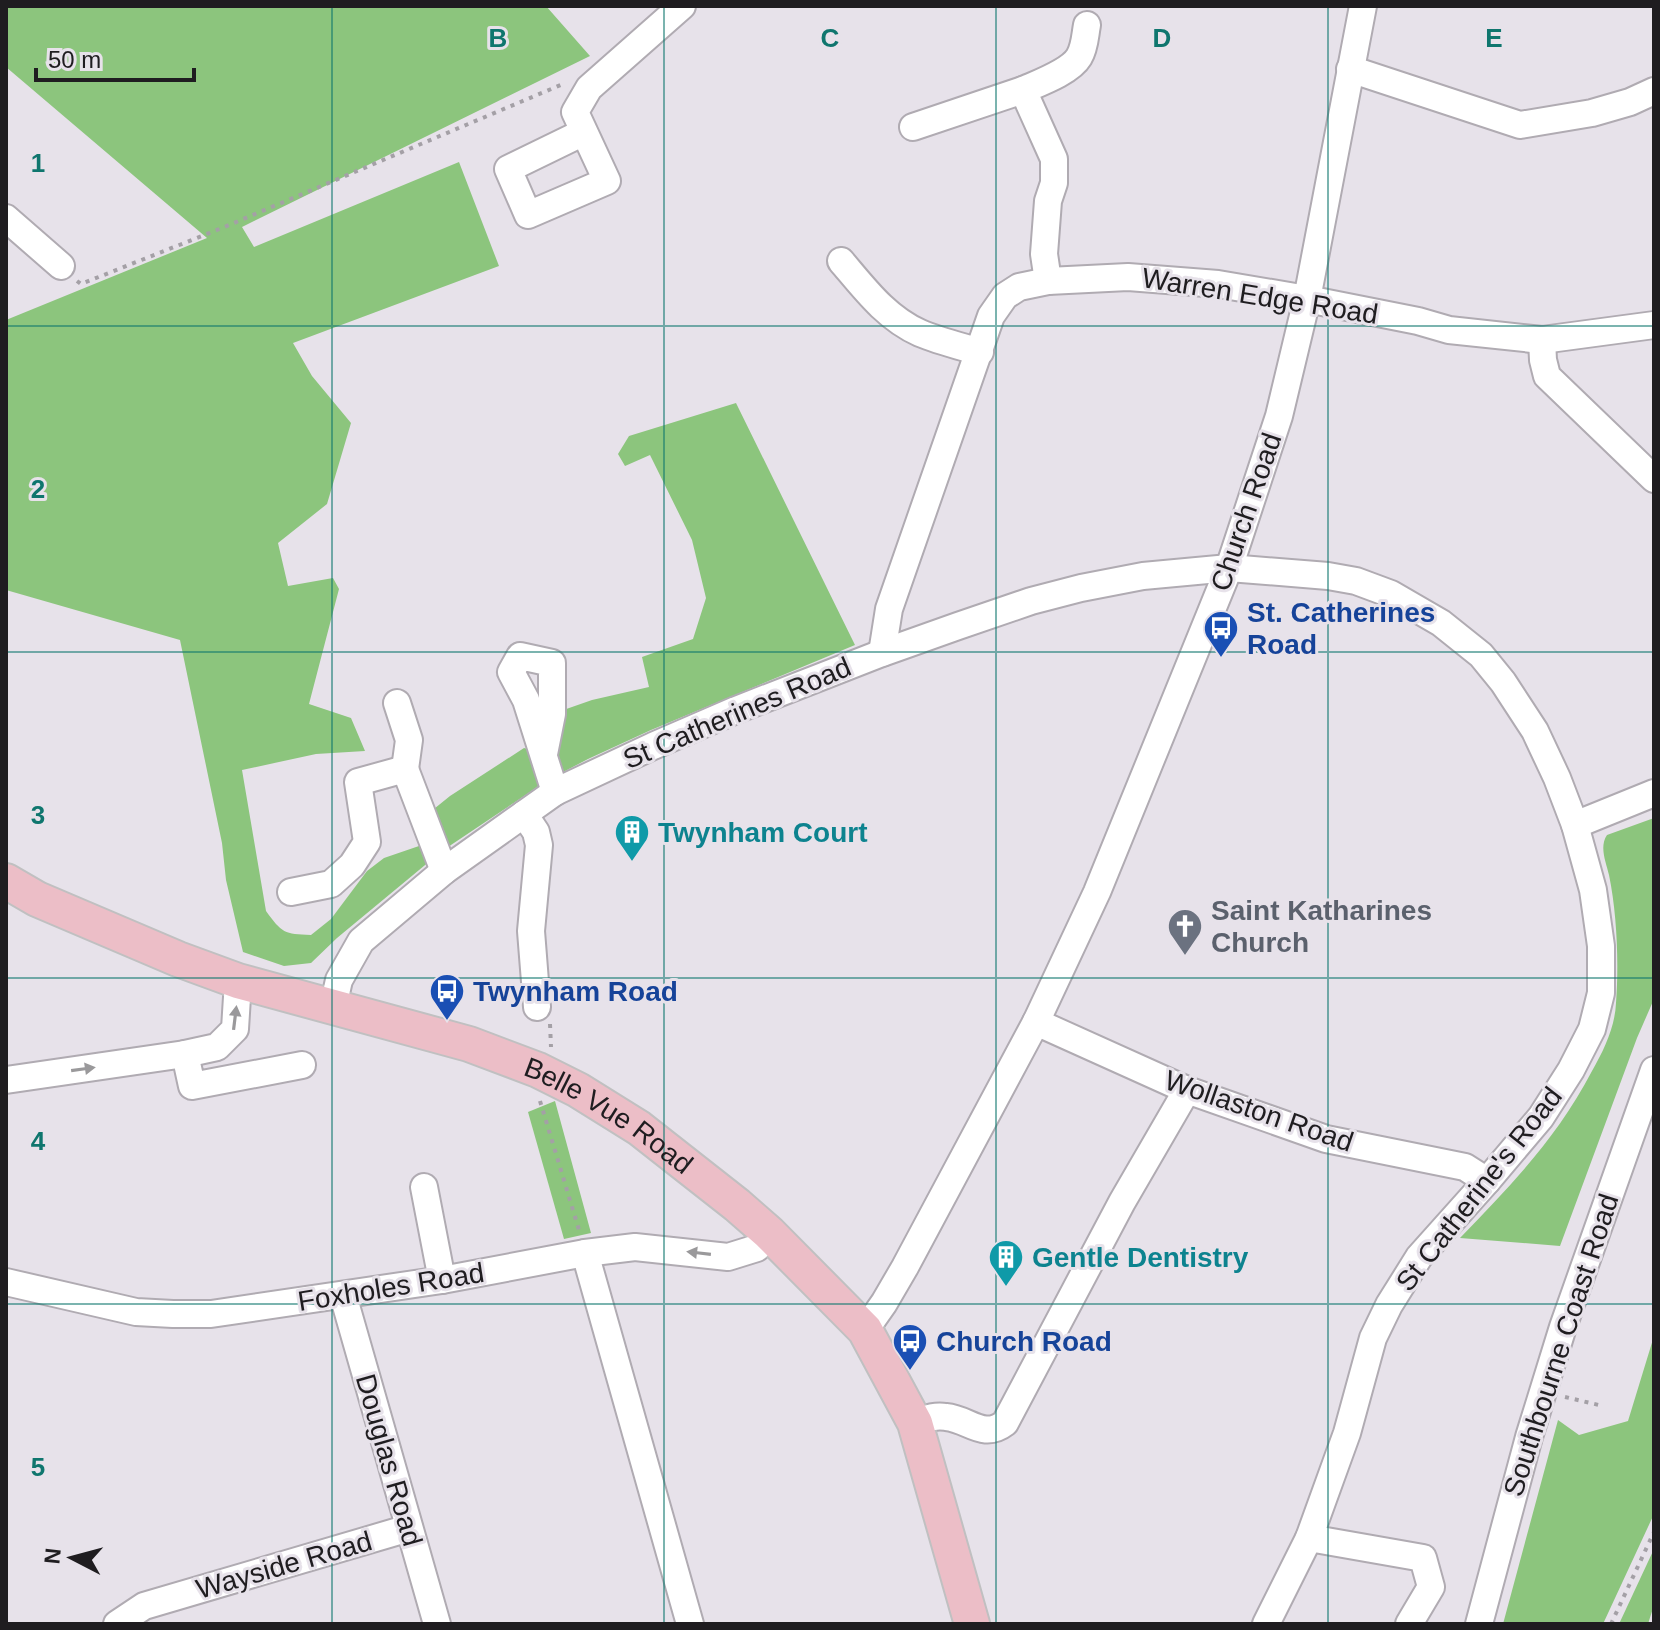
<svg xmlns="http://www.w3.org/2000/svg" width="1660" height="1630" font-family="Arial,sans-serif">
	<rect width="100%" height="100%" fill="#e7e2ea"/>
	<g fill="#8cc57d">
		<path d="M6,6h540l44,50 -348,171 12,20 205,-85 40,104 -206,77 19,33 39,47 -24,81 -49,39 10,43 45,-8 6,11 -30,115 42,14 14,33 -49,3 -74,16 24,141c16,22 18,23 45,24l20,-16 36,-48 17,-13 35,-12 -6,-24 11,-5 26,-21 74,-48 20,5 8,-39 40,-14 57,-13 -7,-30 51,-18 13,-41 -14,-58 -42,-85 -25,11 -7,-12 11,-18 107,-33 119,242 -204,85 -63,29 -40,21 -106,71 -105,87 -26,25 -27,3 -41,-14 -17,-72 -4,-37 -42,-203 -174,-50v-270l201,-82 -201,-171z"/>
		<path d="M1654,818v181l-17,39 -77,208 -100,-8c52,-54 97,-100 132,-167 12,-21 23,-44 24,-68 3,-40 1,-89 -7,-128 -3,-13 -10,-28 -2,-40z"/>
		<polygon points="555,1101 591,1233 564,1239 528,1112"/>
		<polygon points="1654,1336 1654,1514 1603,1624 1503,1624 1558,1420 1579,1435 1628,1421"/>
		<polygon points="1654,1549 1654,1605 1648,1624 1619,1624"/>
	</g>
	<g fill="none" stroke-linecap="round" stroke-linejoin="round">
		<g stroke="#b0abb2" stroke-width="30">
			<g id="minor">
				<polyline points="1350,69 1520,125 1592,113 1630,102 1654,91"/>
				<polyline points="913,127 1023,90"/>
				<polyline points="584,132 508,169 528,215 607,181 575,112 589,88 682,6"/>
				<polyline points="6,218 61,266"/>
				<path d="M841,261c23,27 45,57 79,72 19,8 40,13 60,19"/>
				<path d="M1048,281l-4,-27 4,-53 6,-18v-24l-31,-69c16,-7 47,-18 56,-33 6,-10 6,-22 8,-32"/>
				<polyline points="1542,340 1543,360 1547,376 1654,479"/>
				<polyline points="882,653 889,609 991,316 1005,296 1019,287 1048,281 1128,277 1218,284 1307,299 1418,321 1449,330 1542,340 1654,325"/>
				<polyline points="397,703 409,740 405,769"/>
				<polyline points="544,754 552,714 552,663 520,656 511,672 526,700 555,792"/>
				<polyline points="524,814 536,832 539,845 531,931 537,1007"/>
				<polyline points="1575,825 1654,793"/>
				<polyline points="291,892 331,884 352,865 367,842 358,782 405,769 444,871"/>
				<polyline points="333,1007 339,980 361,941 444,871 555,792 653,746 736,710 882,653 958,626 1031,601 1081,588 1143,576 1229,568 1328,576 1356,581 1391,594 1441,623 1481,655 1503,682 1535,731 1557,778 1575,825 1593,890 1601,946 1601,993 1592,1029 1571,1070 1541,1117 1487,1181 1419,1257 1389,1305 1373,1338 1347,1433 1309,1538 1266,1624"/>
				<polyline points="1036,1022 1187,1090 1326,1139 1465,1167 1487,1181"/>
				<polyline points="185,1054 192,1086 302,1065"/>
				<polyline points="6,1080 185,1054 217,1047 235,1029 238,981"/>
				<polyline points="424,1187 442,1280"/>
				<polyline points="585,1253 690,1624"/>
				<polyline points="6,1282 136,1312 173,1314 211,1314 442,1280 585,1253 635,1247 728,1257 757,1248 769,1233"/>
				<polyline points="343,1295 437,1624"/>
				<polyline points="865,1330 884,1303 905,1267 1036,1022 1097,892 1229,568 1279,416 1307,299 1363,6"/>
				<path d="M915,1423c11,-4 19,-8 31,-6 23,2 37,23 59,6l117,-221 65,-112"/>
				<polyline points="1309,1538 1423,1558 1431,1587 1409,1624"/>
				<polyline points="117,1624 144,1606 409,1528"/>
				<polyline points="1479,1624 1529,1437 1563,1327 1654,1070"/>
			</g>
		</g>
		<g stroke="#c0c0c1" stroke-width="38">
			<g id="major">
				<path id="s1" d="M6,881l31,18 141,60 60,22 231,63 69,26 40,20 61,38 98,77 32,28 96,97 50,93 57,201"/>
			</g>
		</g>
		<g stroke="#a4a0a6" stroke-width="4" stroke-dasharray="4 6" stroke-linecap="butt">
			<polyline points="77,281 81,284 222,228 563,84"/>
			<polyline points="550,1024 551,1047"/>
			<polyline points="540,1101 579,1230"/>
			<polyline points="1565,1397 1603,1406"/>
			<polyline points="1611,1624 1654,1532"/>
		</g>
		<use href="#minor" stroke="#fff" stroke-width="26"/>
		<use href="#major" stroke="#ecbec7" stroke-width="34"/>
	</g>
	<defs><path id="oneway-solid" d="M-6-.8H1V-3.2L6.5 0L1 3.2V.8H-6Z" transform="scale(2)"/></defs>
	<g fill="#9a999b">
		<use href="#oneway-solid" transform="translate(235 1018) rotate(-83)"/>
		<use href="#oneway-solid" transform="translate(83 1069) rotate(-8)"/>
		<use href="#oneway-solid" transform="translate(699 1253) rotate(-173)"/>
	</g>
	<path fill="none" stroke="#0f766e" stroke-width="2" stroke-opacity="0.55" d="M332,6v1618M664,6v1618M996,6v1618M1328,6v1618M6,326h1648M6,652h1648M6,978h1648M6,1304h1648"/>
	<defs>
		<g id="bus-pin" transform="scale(1.8)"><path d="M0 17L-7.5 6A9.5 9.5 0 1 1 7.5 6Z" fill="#1a4fb4" stroke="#e7e2ea"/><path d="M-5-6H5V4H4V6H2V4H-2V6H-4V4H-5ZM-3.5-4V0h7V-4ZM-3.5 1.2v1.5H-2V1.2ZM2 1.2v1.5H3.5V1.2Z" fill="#fff"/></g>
		<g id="building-pin" transform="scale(1.8)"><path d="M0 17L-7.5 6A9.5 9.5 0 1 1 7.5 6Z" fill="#0f9aa8" stroke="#e7e2ea"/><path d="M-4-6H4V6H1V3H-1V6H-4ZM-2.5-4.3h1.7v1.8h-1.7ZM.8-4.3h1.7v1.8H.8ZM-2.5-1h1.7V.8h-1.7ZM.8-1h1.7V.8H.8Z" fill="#fff"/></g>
		<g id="church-pin" transform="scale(1.8)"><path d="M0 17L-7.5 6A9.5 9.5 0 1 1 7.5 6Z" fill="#6b7280" stroke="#e7e2ea"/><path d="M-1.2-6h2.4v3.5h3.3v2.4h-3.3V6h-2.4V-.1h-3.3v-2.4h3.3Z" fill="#fff"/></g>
	</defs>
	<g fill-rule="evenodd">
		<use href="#bus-pin" x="1221" y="628"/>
		<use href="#building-pin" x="632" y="832"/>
		<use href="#church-pin" x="1185" y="926"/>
		<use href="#bus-pin" x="447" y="991"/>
		<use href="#building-pin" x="1006" y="1257"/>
		<use href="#bus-pin" x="910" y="1341"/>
	</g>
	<g text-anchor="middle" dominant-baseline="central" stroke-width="6" stroke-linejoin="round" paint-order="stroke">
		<g font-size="28" fill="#1f1d20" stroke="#e7e2ea">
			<text transform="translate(1260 296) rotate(9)">Warren Edge Road</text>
			<text transform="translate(1246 512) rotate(-71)">Church Road</text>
			<text transform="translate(737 713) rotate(-23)">St Catherines Road</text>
			<text transform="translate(1259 1111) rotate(19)">Wollaston Road</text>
			<text stroke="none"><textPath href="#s1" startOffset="650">Belle Vue Road</textPath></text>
			<text transform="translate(1479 1189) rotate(-52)">St Catherine's Road</text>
			<text transform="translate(391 1287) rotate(-9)">Foxholes Road</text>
			<text transform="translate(1561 1345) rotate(-72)">Southbourne Coast Road</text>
			<text transform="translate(389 1460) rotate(74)">Douglas Road</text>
			<text transform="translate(284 1565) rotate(-16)">Wayside Road</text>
		</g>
		<g font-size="28" font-weight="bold" fill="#164399" stroke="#e7e2ea" text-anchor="start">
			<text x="1247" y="612">St. Catherines<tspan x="1247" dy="32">Road</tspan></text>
			<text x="473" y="991">Twynham Road</text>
			<text x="936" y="1341">Church Road</text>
		</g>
		<g font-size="28" font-weight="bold" fill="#0d838f" stroke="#e7e2ea" text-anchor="start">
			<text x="658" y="832">Twynham Court</text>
			<text x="1032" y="1257">Gentle Dentistry</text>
		</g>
		<g font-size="28" font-weight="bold" fill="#5b616d" stroke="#e7e2ea" text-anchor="start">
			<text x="1211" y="910">Saint Katharines<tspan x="1211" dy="32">Church</tspan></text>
		</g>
	</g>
	<g font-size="26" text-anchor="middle" font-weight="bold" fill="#0f766e" stroke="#e7e2ea" stroke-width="6" stroke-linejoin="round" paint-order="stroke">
		<text x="498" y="47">B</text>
		<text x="830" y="47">C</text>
		<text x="1162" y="47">D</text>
		<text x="1494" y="47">E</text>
		<text x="38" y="172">1</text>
		<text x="38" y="498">2</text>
		<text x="38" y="824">3</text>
		<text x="38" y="1150">4</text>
		<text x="38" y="1476">5</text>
	</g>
	<rect width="1660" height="1630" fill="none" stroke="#1f1d20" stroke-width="16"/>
	<g transform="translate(72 1558) rotate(276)" stroke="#e7e2ea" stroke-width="6" paint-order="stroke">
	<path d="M0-6L14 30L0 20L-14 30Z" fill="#1f1d20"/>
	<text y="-12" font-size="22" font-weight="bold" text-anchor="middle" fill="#1f1d20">N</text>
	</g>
	<path d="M36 68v12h158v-12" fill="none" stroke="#1f1d20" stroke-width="4"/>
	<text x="48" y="68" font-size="24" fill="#1f1d20" stroke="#e7e2ea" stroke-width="6" paint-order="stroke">50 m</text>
</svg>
